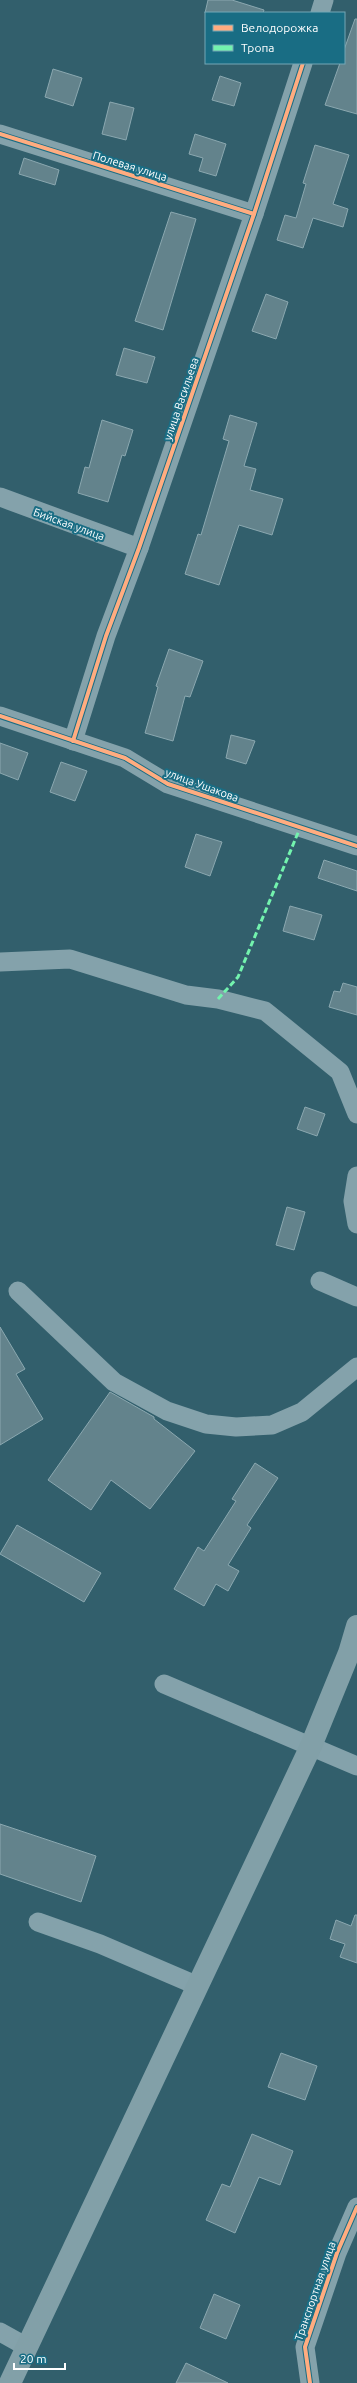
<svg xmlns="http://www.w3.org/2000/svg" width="357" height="2383" font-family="Ubuntu,sans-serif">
	<rect width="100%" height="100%" fill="#325f6c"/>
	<g fill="#63838c" stroke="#8ba8b0">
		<polygon points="208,0 232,0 264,10 263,13 205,13"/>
		<polygon points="355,19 357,19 357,114 325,105 340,63 344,63 344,50"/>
		<polygon points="53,69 82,78 73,106 45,97"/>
		<polygon points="220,76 241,83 234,106 212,100"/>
		<polygon points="110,102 134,108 126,140 102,134"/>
		<polygon points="195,134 226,144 216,176 199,171 203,158 189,154"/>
		<polygon points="315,145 349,155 333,204 348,209 343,227 313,218 303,248 277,240 285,215 296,218 306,184 303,183"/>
		<polygon points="24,158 59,170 55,185 19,174"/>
		<polygon points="171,212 196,219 163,330 135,321"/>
		<polygon points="266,294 288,302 276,339 252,331"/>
		<polygon points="124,348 155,357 147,383 116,375"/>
		<polygon points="230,415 257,423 244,466 256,469 250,490 283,499 272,535 239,525 219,585 185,574 198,534 201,535 229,441 223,439"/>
		<polygon points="102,420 133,430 125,456 122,455 108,502 78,493 85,467 89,468"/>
		<polygon points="169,649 203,661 190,697 185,696 173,741 145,733 158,687 156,686"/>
		<polygon points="231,735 255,741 246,764 226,758"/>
		<polygon points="0,743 28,753 18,780 0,773"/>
		<polygon points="61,762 87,771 75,801 50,792"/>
		<polygon points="196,834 222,842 210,876 185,867"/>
		<polygon points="324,860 357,871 357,891 318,878"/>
		<polygon points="290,906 322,915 314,940 283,931"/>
		<polygon points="343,983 357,987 357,1015 329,1007 334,991 340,992"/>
		<polygon points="305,1107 325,1114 317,1136 297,1129"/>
		<polygon points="287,1207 305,1212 294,1250 276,1245"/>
		<polygon points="0,1327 25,1369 16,1374 43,1419 0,1445"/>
		<polygon points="110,1392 154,1417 154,1419 195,1451 150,1509 111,1480 91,1510 48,1480"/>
		<polygon points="255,1463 278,1478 247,1525 251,1528 228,1565 239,1571 228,1591 216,1584 204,1606 174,1589 198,1547 204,1551 236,1501 232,1499"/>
		<polygon points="17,1525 101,1573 84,1602 0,1554"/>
		<polygon points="0,1824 96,1856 81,1902 0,1874"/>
		<polygon points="355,1915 357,1915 357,1963 340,1957 345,1944 330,1939 336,1920 351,1926"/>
		<polygon points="281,2053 317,2066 305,2100 268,2087"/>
		<polygon points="252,2134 293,2151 280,2185 259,2177 235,2233 206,2220 222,2184 230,2187"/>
		<polygon points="214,2294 240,2305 226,2339 200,2328"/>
		<polygon points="186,2363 228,2383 176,2383"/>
	</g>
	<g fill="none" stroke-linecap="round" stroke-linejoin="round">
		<g stroke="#84a2ab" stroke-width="19">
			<polyline points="320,13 324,0"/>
			<polyline points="0,134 254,214"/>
			<polyline points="0,497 139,548"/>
			<polyline points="0,716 125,758 168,784 357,846"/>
			<polyline points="73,741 106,636 139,548 254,214 303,63"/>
			<polyline points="0,962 70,959 186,995 218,999 265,1011 340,1072 357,1114"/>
			<polyline points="357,1176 353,1201 357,1224"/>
			<polyline points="320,1281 357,1297"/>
			<polyline points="18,1291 114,1382 167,1411 206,1424 236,1427 272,1425 302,1412 357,1367"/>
			<polyline points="164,1684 357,1766"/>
			<polyline points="38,1922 100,1944 198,1986"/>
			<polyline points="0,2332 27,2347"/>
			<polyline points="310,2383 305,2347 337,2253 357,2207"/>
		</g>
		<polyline stroke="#82a0a8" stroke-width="22" points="10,2383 311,1746 349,1653 357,1626"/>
		<polyline stroke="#73f3ae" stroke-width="3" stroke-dasharray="6 3" stroke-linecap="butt" points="218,999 238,977 300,828"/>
		<g stroke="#196d84" stroke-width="6">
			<g id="cycleway">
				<polyline points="0,134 254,214"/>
				<polyline points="0,716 125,758 168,784 357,846"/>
				<polyline points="73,741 106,636 139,548 254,214 303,63"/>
				<polyline points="310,2383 305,2347 337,2253 357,2207"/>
			</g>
		</g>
		<use href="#cycleway" stroke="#ffac80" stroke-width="4"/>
	</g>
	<g text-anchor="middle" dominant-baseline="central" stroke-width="4" stroke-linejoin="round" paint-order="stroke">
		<g font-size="11" fill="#fff" stroke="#196d84">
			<text transform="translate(130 166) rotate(17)">Полевая улица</text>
			<text transform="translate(181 399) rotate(-71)">улица Васильева</text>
			<text transform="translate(69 524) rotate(20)">Бийская улица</text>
			<text transform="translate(202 785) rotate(20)">улица Ушакова</text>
			<text transform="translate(315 2291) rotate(-71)">Транспортная улица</text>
		</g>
	</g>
	<rect x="205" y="12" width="140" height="52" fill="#196d84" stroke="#75a7b5"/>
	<rect x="213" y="25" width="20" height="6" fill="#ffac80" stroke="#75a7b5"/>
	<text x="241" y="32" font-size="12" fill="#ffffff">Велодорожка</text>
	<rect x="213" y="45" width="20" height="6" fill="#73f3ae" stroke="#75a7b5"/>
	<text x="241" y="52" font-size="12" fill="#ffffff">Тропа</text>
	<path d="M14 2363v6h51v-6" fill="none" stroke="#ffffff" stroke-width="2"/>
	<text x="20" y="2363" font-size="12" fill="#ffffff" stroke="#196d84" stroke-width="3" paint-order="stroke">20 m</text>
</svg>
